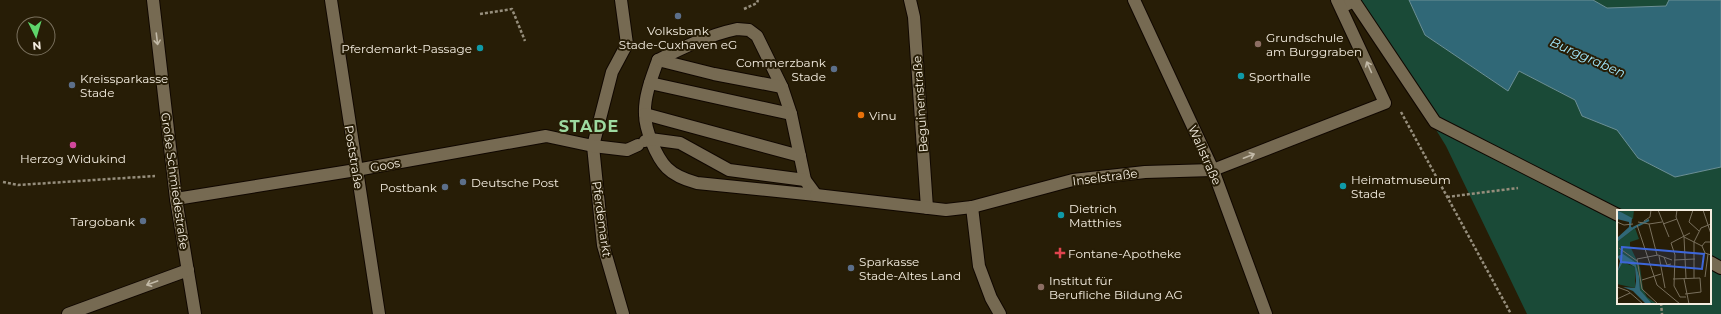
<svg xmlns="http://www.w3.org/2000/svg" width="1721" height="314" font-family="Montserrat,sans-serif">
	<rect width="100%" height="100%" fill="#271d06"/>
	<g fill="#1a4a37" fill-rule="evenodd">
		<path d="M1356,0h53l16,35 83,56 11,-20 56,29 7,16 36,14 20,28 37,19 46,-10v147h-194l-81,-168zM1618,211h92v92h-92z"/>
		<polygon points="1593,0 1669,0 1667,6 1607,8"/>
	</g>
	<polygon fill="#306877" stroke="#6b9096" points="1409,0 1593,0 1607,8 1666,6 1669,0 1721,0 1721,167 1675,177 1638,158 1617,130 1582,116 1575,100 1519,71 1508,91 1425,35"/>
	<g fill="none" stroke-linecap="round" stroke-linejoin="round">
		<g stroke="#100700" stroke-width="14">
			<g id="lane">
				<polyline points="1341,7 1354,1 1435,122 1618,215"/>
				<path d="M737,29l12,1 8,6 25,51 9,27 14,66 11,15 -119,-12c-11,-3 -22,-7 -30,-15 -11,-11 -22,-39 -22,-54 -1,-18 7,-37 13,-54 26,-13 51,-25 79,-31z"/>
				<polyline points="658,60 714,74 782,87"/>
				<polyline points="650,83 791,114"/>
				<polyline points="645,114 800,156"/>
				<polyline points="645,141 650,139 680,143 729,170 805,180"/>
				<polyline points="1710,262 1721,268"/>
			</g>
		</g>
		<g stroke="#100700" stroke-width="14">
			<g id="street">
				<polyline points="153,0 176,199 195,314"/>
				<polyline points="331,0 379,314"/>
				<polyline points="621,0 627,44 612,72 593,146 603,245 623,314"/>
				<polyline points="910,0 914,17 927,208"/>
				<polyline points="816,195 946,210 972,207 1073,180 1145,172 1213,170 1385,103 1337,0"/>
				<polyline points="176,199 356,170 546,136 593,146 627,150 638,145"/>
				<polyline points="972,207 979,266 991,298 1000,314"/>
				<polyline points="68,314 188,270"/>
			</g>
		</g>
		<g stroke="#100700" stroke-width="14">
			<polyline id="secondary" points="1134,0 1213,170 1266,314"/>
		</g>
		<g stroke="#968e7c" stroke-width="2.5" stroke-dasharray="3 2" stroke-linecap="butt">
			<polyline points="744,9 757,3 758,0"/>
			<polyline points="480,14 512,9 525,41"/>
			<polyline points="1401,112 1511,314"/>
			<polyline points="3,182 18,185 155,176"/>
			<polyline points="1447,197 1518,188"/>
			<polyline points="1661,303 1662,314"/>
		</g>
		<use href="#lane" stroke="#766a52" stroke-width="12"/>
		<use href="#street" stroke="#766a52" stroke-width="12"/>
		<use href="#secondary" stroke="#766a52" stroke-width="12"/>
	</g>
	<defs><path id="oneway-shaft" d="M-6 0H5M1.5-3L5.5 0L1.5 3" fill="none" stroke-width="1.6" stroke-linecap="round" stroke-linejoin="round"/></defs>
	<g stroke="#c2b9a7">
		<use href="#oneway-shaft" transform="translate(157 39) rotate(83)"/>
		<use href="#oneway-shaft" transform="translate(1369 67) rotate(-114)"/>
		<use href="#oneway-shaft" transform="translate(1249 156) rotate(-21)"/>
		<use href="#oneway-shaft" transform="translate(152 283) rotate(160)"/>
	</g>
	<g fill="#5c6f8a" stroke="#271d06" stroke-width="1.5">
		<circle cx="678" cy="16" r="4"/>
		<circle cx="834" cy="69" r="4"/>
		<circle cx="72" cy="85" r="4"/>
		<circle cx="463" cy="182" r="4"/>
		<circle cx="445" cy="187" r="4"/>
		<circle cx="143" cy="221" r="4"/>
		<circle cx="851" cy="268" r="4"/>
	</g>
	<g fill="#8d6e63" stroke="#271d06" stroke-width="1.5">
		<circle cx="1258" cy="44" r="4"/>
		<circle cx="1041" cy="287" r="4"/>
	</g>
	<g fill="#0f9aa8" stroke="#271d06" stroke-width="1.5">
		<circle cx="480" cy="48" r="4"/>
		<circle cx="1241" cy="76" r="4"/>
		<circle cx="1343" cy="186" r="4"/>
		<circle cx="1061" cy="215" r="4"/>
	</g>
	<circle fill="#e8710a" stroke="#271d06" stroke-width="1.5" cx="861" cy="115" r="4"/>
	<circle fill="#d1479c" stroke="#271d06" stroke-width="1.5" cx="73" cy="145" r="4"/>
	<path fill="#e0444e" stroke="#271d06" stroke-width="1.5" d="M1058 247h4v4h4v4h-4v4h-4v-4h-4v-4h4z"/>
	<g text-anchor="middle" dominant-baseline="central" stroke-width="4" stroke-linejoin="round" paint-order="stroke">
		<g font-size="12" fill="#f4ede0" stroke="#271d06" text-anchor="start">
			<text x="678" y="30" text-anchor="middle">Volksbank<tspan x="678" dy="14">Stade-Cuxhaven eG</tspan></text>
			<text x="1266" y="37">Grundschule<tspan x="1266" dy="14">am Burggraben</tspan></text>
			<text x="472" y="48" text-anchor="end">Pferdemarkt-Passage</text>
			<text x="826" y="62" text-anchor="end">Commerzbank<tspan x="826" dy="14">Stade</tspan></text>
			<text x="1249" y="76">Sporthalle</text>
			<text x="80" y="78">Kreissparkasse<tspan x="80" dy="14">Stade</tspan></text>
			<text x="869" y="115">Vinu</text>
			<text x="73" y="158" text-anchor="middle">Herzog Widukind</text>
			<text x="1351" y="179">Heimatmuseum<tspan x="1351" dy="14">Stade</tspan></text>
			<text x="471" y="182">Deutsche Post</text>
			<text x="437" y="187" text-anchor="end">Postbank</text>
			<text x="1069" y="208">Dietrich<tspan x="1069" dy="14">Matthies</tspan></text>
			<text x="135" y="221" text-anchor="end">Targobank</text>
			<text x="1068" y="253">Fontane-Apotheke</text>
			<text x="859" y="261">Sparkasse<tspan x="859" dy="14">Stade-Altes Land</tspan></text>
			<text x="1049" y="280">Institut für<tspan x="1049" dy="14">Berufliche Bildung AG</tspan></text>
		</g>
		<g font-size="12" fill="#f4ede0" stroke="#271d06">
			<text transform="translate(920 104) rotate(-94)">Beguinenstraße</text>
			<text transform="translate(1205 155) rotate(66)">Wallstraße</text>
			<text transform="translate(354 157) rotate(81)">Poststraße</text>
			<text transform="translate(385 165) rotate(-10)">Goos</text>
			<text transform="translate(1105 177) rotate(-7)">Inselstraße</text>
			<text transform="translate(175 181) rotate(82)">Große Schmiedestraße</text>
			<text transform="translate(602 219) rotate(82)">Pferdemarkt</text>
		</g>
		<g font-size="13" font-style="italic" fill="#a3e8fd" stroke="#271d06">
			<text transform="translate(1588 57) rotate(24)">Burggraben</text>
		</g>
		<g font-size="16" font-weight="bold" letter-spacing="1" fill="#9edaa0" stroke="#271d06">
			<text x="589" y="126">STADE</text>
		</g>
	</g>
	<g transform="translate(1617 210)">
		<rect width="94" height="94" fill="#271d06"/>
		<path d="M2,0h15l-1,9 -8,-2zM18,18l4,11 -9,3v4l10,21 3,22 4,8 10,7 -9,-2 -8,-12 -1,-14 -4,-14 -14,-8 -4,2v-14zM6,52l12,5v21l-18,-4v-11z" fill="#1a4a37"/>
		<path d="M0,0l15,8 -1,9 4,1 -18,14v-4l12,-11v-5l-12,-3zM6,44l12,8 4,14 1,14 12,14h-6l-13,-13 -10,-4 12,1 1,-7 -1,-14 -9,-5h-3l-6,11 3,-12 -3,-5z" fill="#306877"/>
		<path fill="none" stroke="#306877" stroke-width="2" d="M16,18l16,-8"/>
		<path fill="none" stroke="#79705d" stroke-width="1" d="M41,0l11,27M60,0l-1,7 8,20 2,41M86,0l8,24M27,11l6,-4 1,-7M0,12l7,3 9,-1M21,12l11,2 8,31M72,12l10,9M72,12l4,-12M32,14l13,-2M46,14l14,-5M20,15l20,60 23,19M67,27l18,9M77,32v36M77,32l7,-14 10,-4M94,32h-6l-3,4 3,7 6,2M2,38l18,13M42,46l6,32M47,47l3,8 4,-1M57,50l21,-1M88,67l3,-23M56,69l27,-1 1,14 -16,2M67,69l5,25M25,70l19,-6M0,77l11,4 15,13M69,87h-6l-6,-11 1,-31 -4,-12 19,-10M0,89l13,-6M41,94l-16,-15 -5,-30 21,-4 14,5"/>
		<path fill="#3d66d9" fill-opacity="0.15" stroke="#3d66d9" stroke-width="2" d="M5,37l82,7 -2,15 -81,-7z"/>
		<rect width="94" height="94" fill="none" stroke="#f4ede0" stroke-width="2"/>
	</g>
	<g transform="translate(36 36) rotate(175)"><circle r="19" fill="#271d06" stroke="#79705d"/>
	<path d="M0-3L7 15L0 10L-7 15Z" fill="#5fd56b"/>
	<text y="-6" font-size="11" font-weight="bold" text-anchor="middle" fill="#f4ede0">N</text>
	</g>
</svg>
